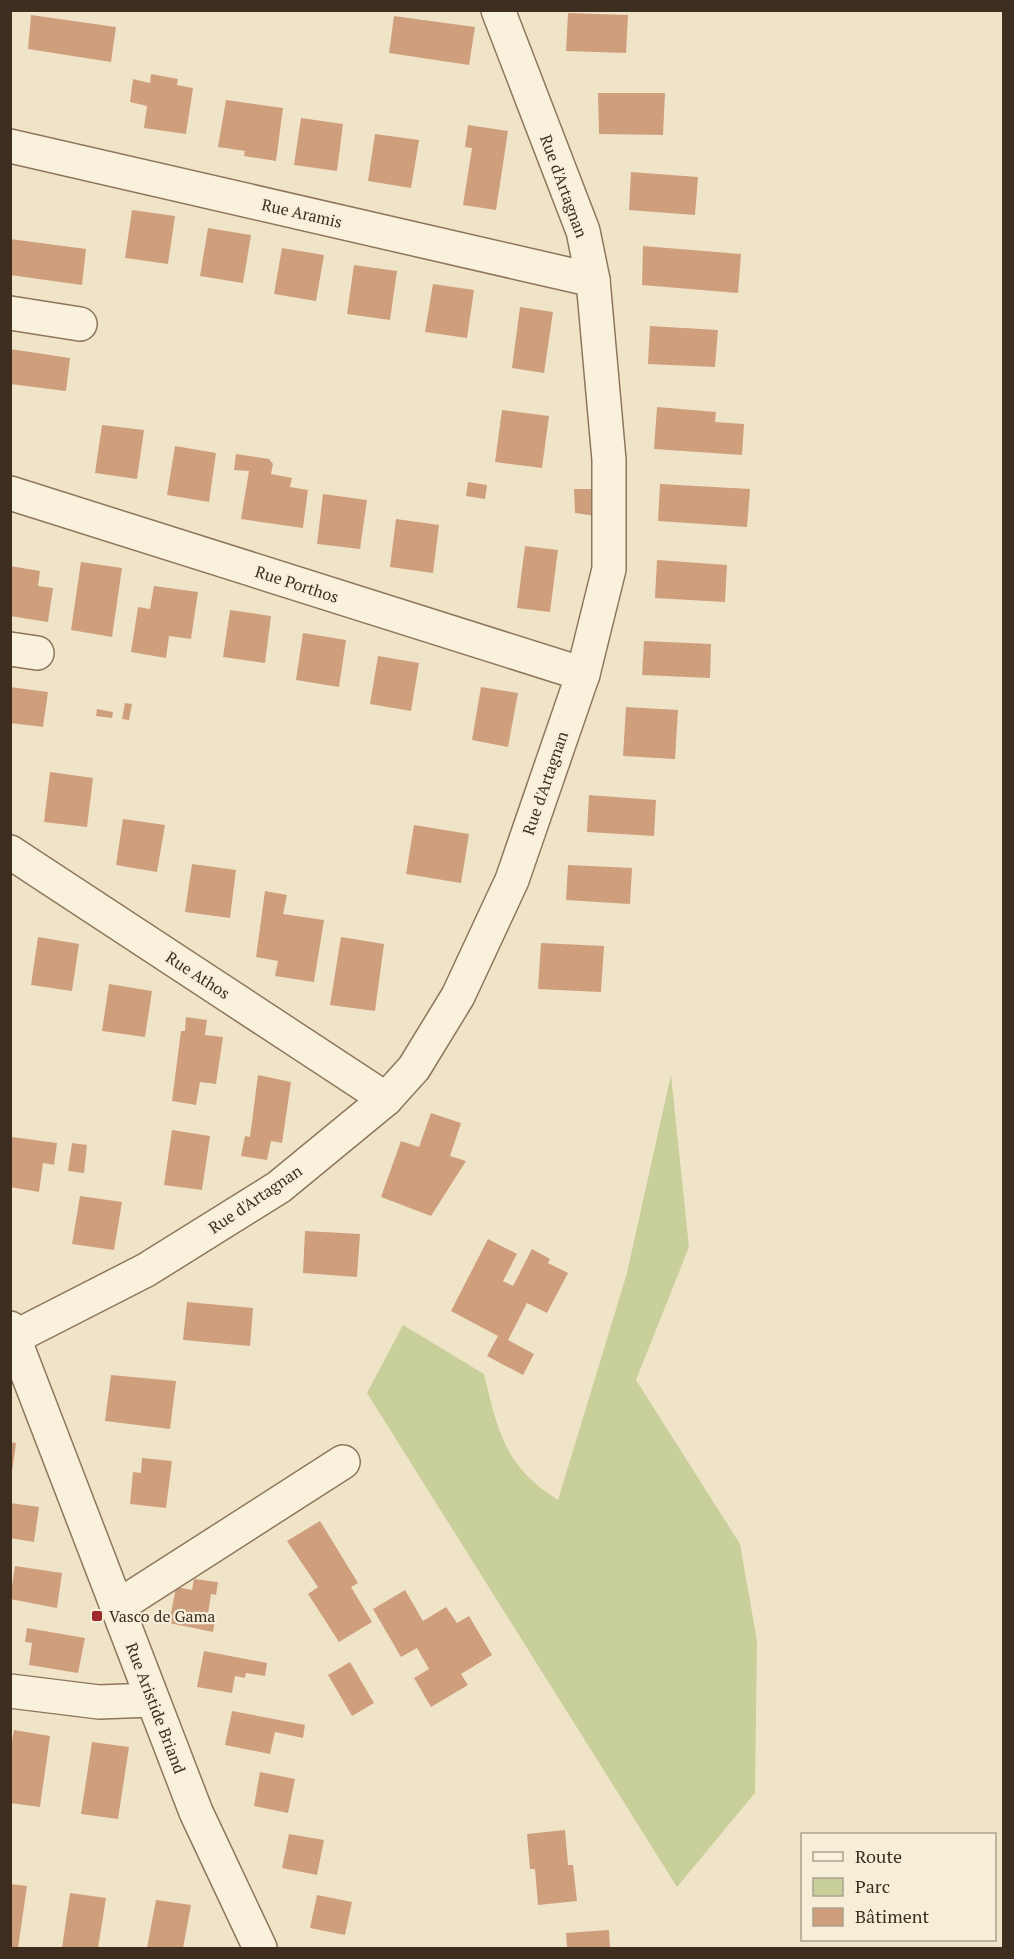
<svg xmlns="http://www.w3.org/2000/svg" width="1014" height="1959" font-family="'PT Serif',serif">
	<rect width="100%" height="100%" fill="#f0e4c8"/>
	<path fill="#c9cf9b" d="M671,1075l18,172 -53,133 104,164 17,97 -2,152 -78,94 -310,-494 36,-68 81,49c14,58 21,93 74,126l69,-227z"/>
	<g fill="#cf9f7d">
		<polygon points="568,13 628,15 626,53 566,51"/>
		<polygon points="31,15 116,27 111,62 28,49"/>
		<polygon points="394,16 475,27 469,65 389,53"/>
		<polygon points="151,74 178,79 177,85 193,88 186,134 144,128 147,106 130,102 133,79 150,83"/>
		<polygon points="598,93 665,93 663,135 599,134"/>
		<polygon points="226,100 283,108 276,161 244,156 245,151 218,147"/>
		<polygon points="301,118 343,124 337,171 294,165"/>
		<polygon points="468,125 508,131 496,210 463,205 472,148 465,147"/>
		<polygon points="375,134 419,140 411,188 368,181"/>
		<polygon points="631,172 698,177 695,215 629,210"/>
		<polygon points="132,210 175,216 168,264 125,258"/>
		<polygon points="208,228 251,235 243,283 200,276"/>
		<polygon points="10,239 86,249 82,285 10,275"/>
		<polygon points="643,246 741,254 738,293 642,285"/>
		<polygon points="282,248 324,255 316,301 274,294"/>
		<polygon points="354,265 397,271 390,320 347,314"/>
		<polygon points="433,284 474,290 467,338 425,332"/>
		<polygon points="520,307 553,312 544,373 512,368"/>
		<polygon points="650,326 718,330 715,367 648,364"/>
		<polygon points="10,349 70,358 66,391 10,384"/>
		<polygon points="657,407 716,412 715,422 744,424 742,455 654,449"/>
		<polygon points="502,410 549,416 542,468 495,462"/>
		<polygon points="102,425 144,430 137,479 95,473"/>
		<polygon points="175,446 216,453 209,502 167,495"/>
		<polygon points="236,454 269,459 273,464 271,474 292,478 290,487 308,490 303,528 241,519 249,471 234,470"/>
		<polygon points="468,482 487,485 485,499 466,496"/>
		<polygon points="660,484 750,489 747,527 658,521"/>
		<polygon points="574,489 596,489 596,516 575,513"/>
		<polygon points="323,494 367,500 360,549 317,544"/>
		<polygon points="396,519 439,525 433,573 390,567"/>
		<polygon points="525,546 558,550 550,612 517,608"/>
		<polygon points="657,560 727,565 725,602 655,598"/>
		<polygon points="81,562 122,568 112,637 71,630"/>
		<polygon points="10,566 40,571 38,586 53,588 48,622 10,616"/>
		<polygon points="154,586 198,592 191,639 169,636 166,658 131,652 138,607 150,609"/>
		<polygon points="230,610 271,616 265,663 223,657"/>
		<polygon points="303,633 346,640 339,687 296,680"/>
		<polygon points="644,641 711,644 710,678 642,675"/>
		<polygon points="378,656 419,663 411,711 370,704"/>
		<polygon points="10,687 48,692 43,727 10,723"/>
		<polygon points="481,687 518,693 508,747 472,740"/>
		<polygon points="125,703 132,704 129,720 122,719"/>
		<polygon points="626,707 678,710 675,759 623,756"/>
		<polygon points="97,709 113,712 112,718 96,716"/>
		<polygon points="50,772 93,778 87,827 44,822"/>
		<polygon points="589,795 656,800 654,836 587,832"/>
		<polygon points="123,819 165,825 157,872 116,865"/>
		<polygon points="414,825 469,834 461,883 406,874"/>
		<polygon points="192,864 236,870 230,918 185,912"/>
		<polygon points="568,865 632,868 630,904 566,900"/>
		<polygon points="265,891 287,895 283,914 324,920 314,982 275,976 278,961 256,957"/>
		<polygon points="38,937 79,944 72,991 31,985"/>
		<polygon points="341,937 384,944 375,1011 330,1005"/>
		<polygon points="541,943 604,946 601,992 538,989"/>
		<polygon points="109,984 152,991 145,1037 102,1031"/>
		<polygon points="186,1017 207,1020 205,1035 223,1037 216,1084 200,1082 196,1105 172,1101 181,1031 185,1031"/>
		<polygon points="258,1075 291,1082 282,1143 271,1141 267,1160 241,1156 245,1136 250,1137"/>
		<polygon points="431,1113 461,1123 450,1156 466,1161 431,1216 381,1197 401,1141 419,1147"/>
		<polygon points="172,1130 210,1136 202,1190 164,1185"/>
		<polygon points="12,1137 57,1143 54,1165 43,1163 39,1192 10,1187"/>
		<polygon points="72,1143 87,1145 84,1173 68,1171"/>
		<polygon points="80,1196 122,1202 114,1250 72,1244"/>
		<polygon points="305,1231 360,1234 357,1277 303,1273"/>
		<polygon points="488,1239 517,1254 503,1281 513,1286 532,1249 550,1259 548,1263 568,1273 547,1313 527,1303 508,1340 534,1354 523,1375 487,1356 498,1336 451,1311"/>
		<polygon points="187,1302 253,1308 250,1346 183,1340"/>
		<polygon points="111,1375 176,1381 170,1429 105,1421"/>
		<polygon points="10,1442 16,1443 12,1472 10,1472"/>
		<polygon points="142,1458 172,1461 166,1508 130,1504 133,1472 141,1473"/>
		<polygon points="10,1503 39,1507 34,1542 10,1538"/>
		<polygon points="320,1521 358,1583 351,1587 372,1622 339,1642 308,1594 318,1587 287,1541"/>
		<polygon points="15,1566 62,1573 57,1608 10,1599"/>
		<polygon points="194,1579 218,1582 216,1595 211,1594 208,1614 216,1615 213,1632 169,1623 176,1587 192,1590"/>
		<polygon points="405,1590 423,1621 446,1607 457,1623 469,1616 492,1655 461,1674 468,1685 431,1707 414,1678 429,1669 417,1648 401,1657 373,1609"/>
		<polygon points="27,1628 85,1638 78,1673 29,1665 32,1643 25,1642"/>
		<polygon points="204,1651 267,1663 265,1676 246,1673 245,1678 235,1676 232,1693 197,1687"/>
		<polygon points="350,1662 374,1703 352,1716 328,1675"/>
		<polygon points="232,1711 305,1725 303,1738 275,1732 270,1754 225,1745"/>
		<polygon points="14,1730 50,1736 40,1807 10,1803 10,1751"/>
		<polygon points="92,1742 129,1747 118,1819 81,1814"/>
		<polygon points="260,1772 295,1779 288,1813 254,1806"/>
		<polygon points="565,1830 568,1865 573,1865 577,1901 538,1905 535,1869 530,1869 527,1834"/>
		<polygon points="289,1834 324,1840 317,1875 282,1868"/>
		<polygon points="10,1884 27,1886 18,1948 10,1948"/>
		<polygon points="70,1893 106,1898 98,1948 62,1948"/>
		<polygon points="317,1895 352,1902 345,1935 310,1928"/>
		<polygon points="156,1900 191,1905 183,1948 147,1948"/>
		<polygon points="609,1930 610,1948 567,1948 566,1933"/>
	</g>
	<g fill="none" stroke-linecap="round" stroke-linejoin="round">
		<g stroke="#8d765c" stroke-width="36">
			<g id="minor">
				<polyline points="10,146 593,280"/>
				<polyline points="10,313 80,324"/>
				<polyline points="10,493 583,674"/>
				<polyline points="10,649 37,653"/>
				<polyline points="10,852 386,1099"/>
				<polyline points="10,1328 196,1812 260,1948"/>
				<polyline points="15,1337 146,1270 279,1187 386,1099 414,1068 458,996 512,880 583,674 609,569 609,460 593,280 583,231 498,10"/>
				<polyline points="117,1607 343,1462"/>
				<polyline points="10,1691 99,1702 152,1700"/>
			</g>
		</g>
		<use href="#minor" stroke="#faf1dc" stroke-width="33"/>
	</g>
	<rect fill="#9e2a2b" stroke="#f7eed8" stroke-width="2" x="91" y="1610" width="12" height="12" rx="3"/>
	<g text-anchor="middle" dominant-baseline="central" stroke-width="4.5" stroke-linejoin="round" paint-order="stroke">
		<g font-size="16" fill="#3d2e20" stroke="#f7eed8">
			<text transform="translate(564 186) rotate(70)">Rue d'Artagnan</text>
			<text transform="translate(302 213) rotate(13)">Rue Aramis</text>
			<text transform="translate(297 584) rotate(18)">Rue Porthos</text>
			<text transform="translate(545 783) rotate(-71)">Rue d'Artagnan</text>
			<text transform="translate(198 975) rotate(33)">Rue Athos</text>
			<text transform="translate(255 1199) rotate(-34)">Rue d'Artagnan</text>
			<text transform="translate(156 1708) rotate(69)">Rue Aristide Briand</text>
		</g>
		<g font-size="16" fill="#3d2e20" stroke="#f7eed8" text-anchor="start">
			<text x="109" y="1616">Vasco de Gama</text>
		</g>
	</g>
	<rect width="1014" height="1959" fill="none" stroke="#3d2e20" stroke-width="24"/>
	<rect x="801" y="1833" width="195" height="108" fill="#f7eed8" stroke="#ada18e" stroke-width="1.5"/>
	<rect x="813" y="1852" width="30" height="9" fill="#faf1dc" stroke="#ada18e" stroke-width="1.5"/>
	<text x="855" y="1863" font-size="18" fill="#3d2e20">Route</text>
	<rect x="813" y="1878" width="30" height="18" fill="#c9cf9b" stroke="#ada18e" stroke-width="1.5"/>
	<text x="855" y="1893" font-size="18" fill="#3d2e20">Parc</text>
	<rect x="813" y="1908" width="30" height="18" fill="#cf9f7d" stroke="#ada18e" stroke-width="1.5"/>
	<text x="855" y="1923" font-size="18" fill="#3d2e20">Bâtiment</text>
</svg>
